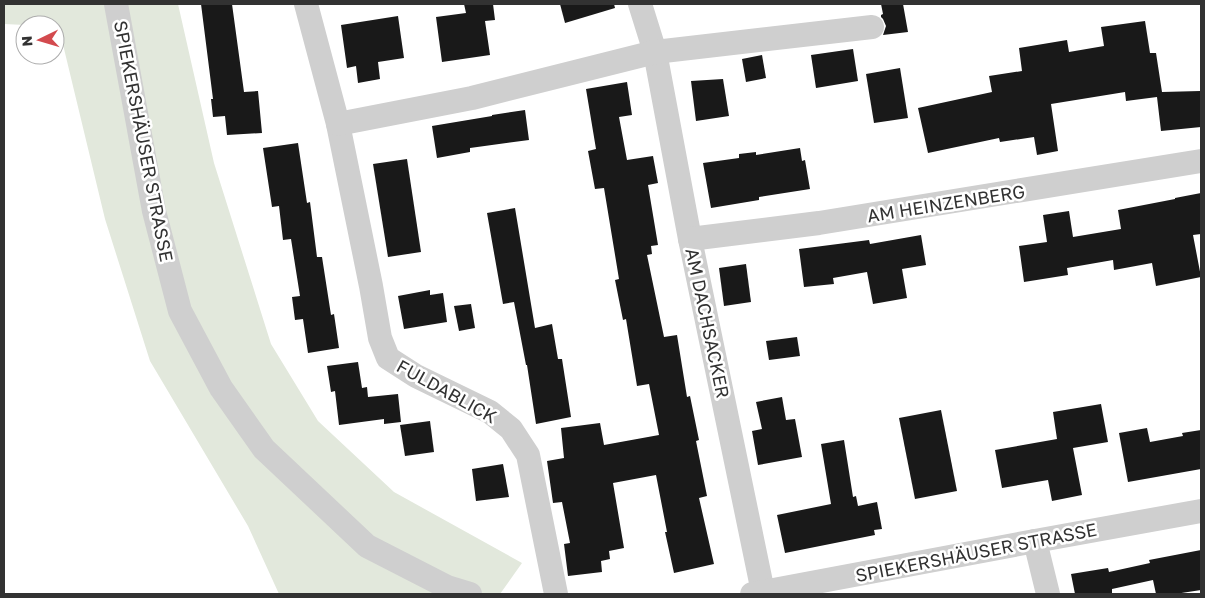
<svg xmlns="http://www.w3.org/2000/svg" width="1205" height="598" font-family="'Golos Text',sans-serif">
	<rect width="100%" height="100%" fill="#fff"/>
	<polygon fill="#e2e8dc" points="4,4 178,4 214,163 271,344 318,421 394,492 522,563 500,594 279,594 248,526 150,361 105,219 59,28 55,27 55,25 25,25 4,24"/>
	<g fill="#191919">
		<polygon points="201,4 232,4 244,92 258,91 262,133 227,135 225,116 213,117 211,99 213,99"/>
		<polygon points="464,4 493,4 495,20 485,21 490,55 442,62 436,17 466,13"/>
		<polygon points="560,4 614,4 615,8 565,23"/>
		<polygon points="881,4 903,4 908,32 883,35 886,26 883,19 881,17 881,15 883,14"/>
		<polygon points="398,16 404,58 378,62 380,79 358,83 356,66 347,68 341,25"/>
		<polygon points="1145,21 1150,53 1156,53 1162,92 1200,91 1200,98 1201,98 1201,127 1161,131 1157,97 1126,101 1125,92 1051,104 1058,151 1037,155 1034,137 1000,142 999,138 928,153 918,108 992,92 989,76 1022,71 1019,48 1067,40 1069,52 1104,46 1101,27"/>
		<polygon points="853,49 858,81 816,88 811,55"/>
		<polygon points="762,55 766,78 746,82 742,59"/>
		<polygon points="900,68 908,118 874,123 866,74"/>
		<polygon points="723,79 729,116 696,121 691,81"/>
		<polygon points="627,82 632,115 619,117 627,160 653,156 658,183 648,185 658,245 651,246 652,254 647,255 664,337 677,335 687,397 690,396 699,440 696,441 707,496 699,498 714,564 674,573 665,532 667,532 656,475 613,483 624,548 609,551 610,559 601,561 602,572 568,576 564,544 570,543 562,502 553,503 547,461 564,458 561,428 600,423 604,445 659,435 649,384 637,386 626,319 623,320 615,280 619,279 604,188 595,189 588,151 596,149 586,89"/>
		<polygon points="525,110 529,140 470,148 470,152 437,158 432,126 492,116 492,115"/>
		<polygon points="298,143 307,203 310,202 317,257 322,257 331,315 334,314 339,348 308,353 303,319 295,320 292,297 300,296 291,239 283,240 279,206 272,207 263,148"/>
		<polygon points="800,148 802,161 805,160 810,189 759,197 759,200 711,208 703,163 739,158 739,154 756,152 756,155"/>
		<polygon points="407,159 421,252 388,257 373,164"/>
		<polygon points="1201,193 1201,234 1193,235 1201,277 1156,286 1152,263 1114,270 1113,260 1067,268 1068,275 1024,282 1019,246 1047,242 1043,215 1069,211 1073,237 1121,229 1118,210 1175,199 1175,198"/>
		<polygon points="515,208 535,328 552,324 558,359 562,359 571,417 536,424 527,365 526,365 514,302 503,304 487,213"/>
		<polygon points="921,235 926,265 902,269 907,298 873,304 867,272 833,278 834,284 804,287 799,249 869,240 870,244"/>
		<polygon points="746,264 751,302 724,306 719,268"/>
		<polygon points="430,290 430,295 443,293 447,322 404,329 398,296"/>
		<polygon points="471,304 475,328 459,331 454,306"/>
		<polygon points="797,337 800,356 769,360 766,341"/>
		<polygon points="358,362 362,388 367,387 368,397 398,394 401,422 384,424 384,419 339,425 335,391 331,392 327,366"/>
		<polygon points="782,397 786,420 795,419 802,457 758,465 752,431 762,429 756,402"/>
		<polygon points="1101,404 1108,442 1073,448 1082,495 1052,501 1048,480 1002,488 995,450 1057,439 1053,412"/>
		<polygon points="941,410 957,491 915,499 899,418"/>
		<polygon points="430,421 434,452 405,456 400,425"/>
		<polygon points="1147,428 1150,442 1183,436 1182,433 1201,430 1201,469 1128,482 1119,433"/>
		<polygon points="844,440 853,497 856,496 858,506 877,502 882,529 874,530 875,535 785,553 777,515 831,504 821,444"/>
		<polygon points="503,464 509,497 476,501 472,469"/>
		<polygon points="1201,550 1201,590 1175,594 1156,594 1153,580 1112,589 1112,594 1075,594 1071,574 1108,568 1109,572 1150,563 1149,560"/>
	</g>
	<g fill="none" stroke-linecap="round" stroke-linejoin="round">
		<g stroke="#cfcfcf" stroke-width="24">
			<polyline points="116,4 154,211 180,311 221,388 264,449 367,546 447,587 470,594"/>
			<polyline points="306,4 338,124 371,286 380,338 388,358 416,376 490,412 511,429 528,455 556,594"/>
			<polyline points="640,4 655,52 690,239 763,592"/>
			<polyline points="338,124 472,98 655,52 872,27"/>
			<polyline points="690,239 819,223 1201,161"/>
			<polyline points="1035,541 1048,594"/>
			<polyline points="752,594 1035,541 1201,511"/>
		</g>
	</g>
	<g text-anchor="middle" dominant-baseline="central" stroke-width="5" stroke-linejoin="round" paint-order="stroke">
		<g font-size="18" fill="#323232" stroke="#fff">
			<text transform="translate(144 141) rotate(79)">SPIEKERSHÄUSER STRASSE</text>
			<text transform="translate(946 203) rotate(-9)">AM HEINZENBERG</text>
			<text transform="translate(708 323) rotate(78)">AM DACHSACKER</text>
			<text transform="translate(447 391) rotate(29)">FULDABLICK</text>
			<text transform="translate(976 552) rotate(-11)">SPIEKERSHÄUSER STRASSE</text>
		</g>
	</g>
	<rect width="1205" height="598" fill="none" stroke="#323232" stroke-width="10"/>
	<g transform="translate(40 40) rotate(265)"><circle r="24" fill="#ffffff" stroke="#adadad"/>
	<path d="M0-4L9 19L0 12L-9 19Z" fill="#d34a4e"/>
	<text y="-8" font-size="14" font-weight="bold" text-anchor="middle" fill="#323232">N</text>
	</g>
</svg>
